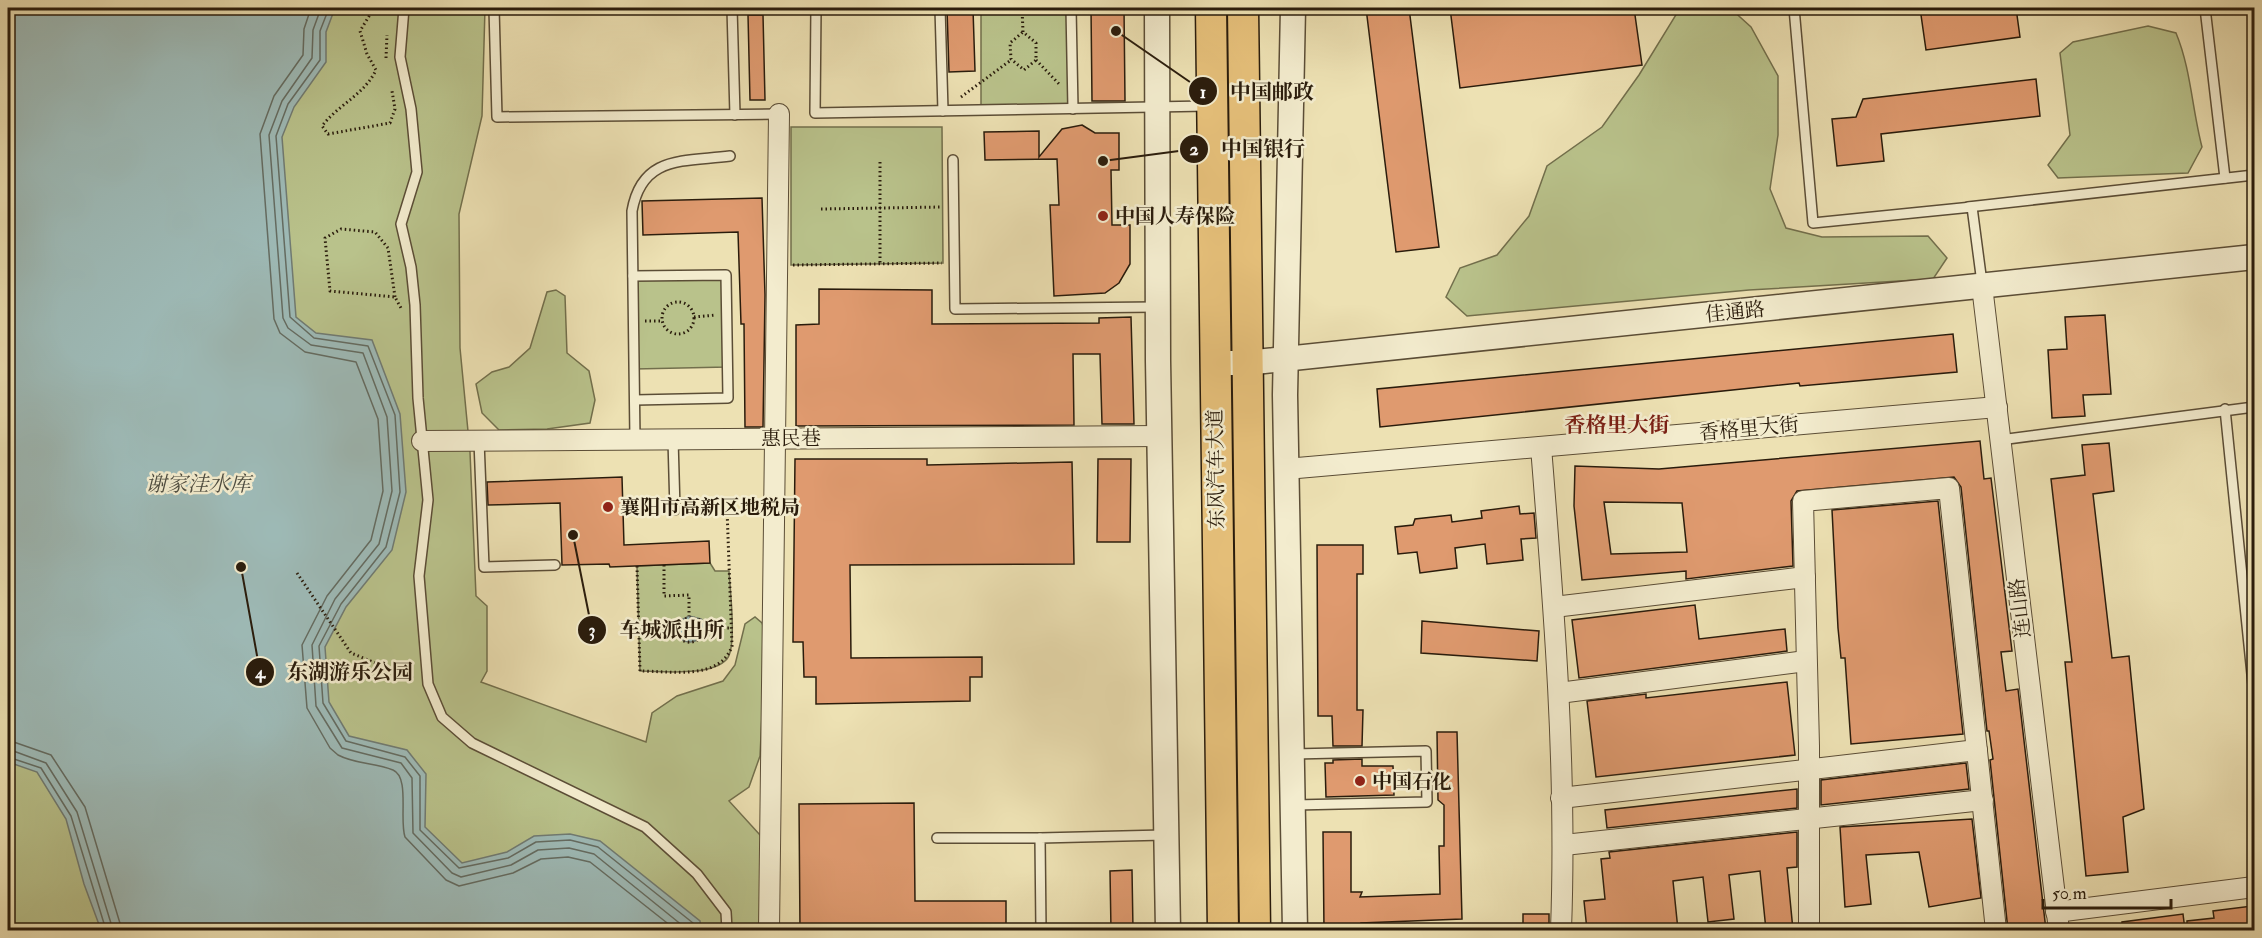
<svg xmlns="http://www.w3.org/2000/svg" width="2262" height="938" font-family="'IM FELL Double Pica','Noto Serif SC',serif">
	<rect width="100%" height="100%" fill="#ede1b3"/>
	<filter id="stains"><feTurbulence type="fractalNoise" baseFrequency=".00333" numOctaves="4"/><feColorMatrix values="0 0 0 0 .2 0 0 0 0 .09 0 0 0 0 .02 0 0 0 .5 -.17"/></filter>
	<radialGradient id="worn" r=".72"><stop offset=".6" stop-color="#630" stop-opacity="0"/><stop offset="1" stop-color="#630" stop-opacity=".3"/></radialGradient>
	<g fill="#b9c28b" stroke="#726f4c" stroke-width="1.5">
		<polygon points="8,8 485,8 482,116 459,214 460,348 470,452 476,596 487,606 487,671 481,682 646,742 652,713 677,696 723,681 735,665 745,624 755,617 762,623 766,634 760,756 749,787 729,801 770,846 769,930 8,930"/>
		<polygon points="981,8 1071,8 1073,109 981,110"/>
		<polygon points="1688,8 1730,8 1751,27 1778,76 1778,135 1770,189 1786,228 1822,237 1928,236 1947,258 1933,279 1749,290 1467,316 1446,297 1460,268 1497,255 1529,216 1547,166 1602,127 1639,75 1677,13"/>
		<path d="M2148,26l28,7c15,36 16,76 26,114l-14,26 -130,5 -10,-13 22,-30 -10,-82 13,-11z"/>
		<polygon points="791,127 942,127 943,263 791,265"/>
		<polygon points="726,275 727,367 635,369 633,276"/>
		<polygon points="556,290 565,296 567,353 589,371 595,400 590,423 547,429 499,430 482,413 476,384 492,372 509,367 530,348 547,292"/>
		<path d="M710,563l5,8h14c1,18 8,76 -2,88 -16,18 -65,12 -87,12l-3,-105z"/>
	</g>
	<g fill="#9ebbb8" stroke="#707b73" stroke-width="1.5">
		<polygon points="8,8 335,8 326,32 326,62 294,107 282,137 296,317 316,333 372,340 400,414 406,492 392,550 346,607 325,647 329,702 349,736 407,750 426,774 425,827 462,863 507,852 534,836 570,834 600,841 700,921 701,930 101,930 84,884 66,819 37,772 8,762"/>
		<path d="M689,616l12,3 11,9c-16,17 -27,20 -42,1l7,-7z"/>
	</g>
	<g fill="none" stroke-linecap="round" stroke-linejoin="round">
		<g stroke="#646c62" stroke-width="1.5">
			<path d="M311,8l-7,21 -1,26 -29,41 -14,38 14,185 6,14 25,19 51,10 22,57 5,72 -12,49 -44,56 -25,49 5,63 23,40 8,7c17,9 37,8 55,15 17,7 6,50 12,67l41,43 13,6 54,-13 28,-14 27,-2 22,5 86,68"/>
			<polyline points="321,8 313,30 312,58 282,101 269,135 283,318 288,328 311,345 363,353 387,417 392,491 379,544 335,599 312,645 316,706 342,748 401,763 412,778 413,833 452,873 461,877 511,865 538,850 569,848 594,854 688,930"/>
			<polyline points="329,8 320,31 320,60 288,104 276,136 290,317 314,338 368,346 395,415 400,492 386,547 341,604 319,646 323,703 346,741 405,757 420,776 420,830 459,868 508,858 536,842 570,840 598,847 693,923 695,930"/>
			<polyline points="8,740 51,755 85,807 122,930"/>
			<polyline points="8,749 46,763 77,812 113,930"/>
			<polyline points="8,757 41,768 71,816 106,930"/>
		</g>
	</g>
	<g fill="#df9a6f" stroke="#2a1c0c" stroke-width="1.5" fill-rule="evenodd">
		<polygon points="1091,8 1124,8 1125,101 1092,101"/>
		<polygon points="1366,8 1409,8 1439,247 1396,252"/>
		<polygon points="1450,8 1634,8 1642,65 1460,88"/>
		<polygon points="1920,8 2016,8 2020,37 1926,50"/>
		<polygon points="947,9 973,9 975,71 949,72"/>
		<polygon points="748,15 763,15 765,100 750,100"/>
		<polygon points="2036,79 2040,116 1881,134 1884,161 1837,166 1832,119 1856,117 1863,99"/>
		<polygon points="1082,125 1095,133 1119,133 1119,170 1111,170 1112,225 1130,225 1130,264 1119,283 1105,293 1054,296 1050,205 1059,205 1057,159 985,160 984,132 1039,131 1039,157 1062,129"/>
		<polygon points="762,198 765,295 763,427 745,427 744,324 741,324 738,232 643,235 642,201"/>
		<polygon points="819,289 932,290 932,324 1099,323 1099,318 1131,317 1134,424 1102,424 1100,354 1073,354 1074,425 796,426 796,325 819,324"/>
		<polygon points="2105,315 2111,394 2083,395 2085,416 2052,418 2048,350 2067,349 2065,317"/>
		<polygon points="1953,334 1957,372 1800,386 1799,383 1380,427 1377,389"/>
		<path d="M1980,441l4,38 7,-1 21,173 -11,1 5,39 12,-2 28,241h-38l-18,-170 3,-1 -4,-28h-2l-26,-244 -7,-10 -157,14 -6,10 2,65 -107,13v-8l-104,9 -8,-74 1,-40 84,3zM1604,502l78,1 5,49 -76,2z"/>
		<polygon points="2109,443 2114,491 2093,494 2112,658 2129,656 2144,809 2123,817 2128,872 2086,876 2065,662 2072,662 2051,479 2085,475 2082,445"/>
		<polygon points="795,459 927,459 927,465 1072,462 1074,564 850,565 851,658 982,657 982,677 970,677 970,701 816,704 816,677 804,677 803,642 793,642"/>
		<polygon points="1098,459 1131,459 1130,542 1097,542"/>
		<polygon points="622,477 624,545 709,541 710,563 610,567 609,564 562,565 560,503 488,505 487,482"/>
		<polygon points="1938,501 1963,734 1851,744 1845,658 1841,658 1838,628 1832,510"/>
		<polygon points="1519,506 1520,514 1534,513 1536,538 1521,539 1523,560 1487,564 1485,544 1455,548 1457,568 1420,573 1417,552 1398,554 1395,527 1413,525 1415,519 1451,515 1452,522 1482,518 1481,511"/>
		<polygon points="1317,545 1363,545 1363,574 1357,574 1357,710 1363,710 1362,746 1333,746 1332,716 1318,716"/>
		<polygon points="1695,605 1699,639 1785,629 1787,651 1579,678 1572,620"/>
		<polygon points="1422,621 1539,631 1537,661 1421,653"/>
		<polygon points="1787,682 1795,755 1596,777 1587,701 1646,694 1646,698"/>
		<polygon points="1437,732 1457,732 1462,919 1361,923 1361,930 1324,930 1323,832 1351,832 1351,892 1362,892 1360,897 1440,894 1439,846 1444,846 1444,805 1438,800"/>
		<polygon points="1362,759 1362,766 1393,766 1394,795 1326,797 1325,763 1333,763 1333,760"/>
		<polygon points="1966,763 1969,789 1821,805 1821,780"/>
		<polygon points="1797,789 1797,808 1607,828 1605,810"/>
		<polygon points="914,803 915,901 1006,901 1006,930 800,930 799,804"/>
		<polygon points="1972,819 1981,898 1929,907 1919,852 1866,855 1871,904 1845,907 1840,827"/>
		<polygon points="1797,832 1797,867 1787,868 1793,930 1766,930 1760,871 1729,875 1734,919 1708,922 1703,877 1673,881 1678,930 1587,930 1584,901 1605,899 1601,859 1610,858 1609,852"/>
		<polygon points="1132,870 1133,930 1111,930 1110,871"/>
		<polygon points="2252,906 2254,930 2187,930 2187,921 2214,918 2213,911"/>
		<rect x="1523" y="914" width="26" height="16"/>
		<polygon points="2183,914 2185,930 2122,930 2122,922"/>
	</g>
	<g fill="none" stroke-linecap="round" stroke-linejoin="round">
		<g stroke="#5b4d36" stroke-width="12">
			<g id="service">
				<polyline points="404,8 400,57 411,109 417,172 401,224 411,267 415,305 418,398 428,500 419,576 428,684 442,717 472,743 645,827 697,874 726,912 727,930"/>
				<polyline points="494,8 497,117 779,114"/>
				<polyline points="732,8 735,115"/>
				<polyline points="816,8 815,113 1207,106"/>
				<polyline points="940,8 943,111"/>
				<polyline points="1071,8 1073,109"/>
				<polyline points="1794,8 1813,223 1972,207 1982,283"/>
				<polyline points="2205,8 2225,178"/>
				<polyline points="953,160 955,309 1156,307"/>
				<polyline points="1968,207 2254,175"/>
				<polyline points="633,276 726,275 728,398 635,400"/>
				<polyline points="2225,409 2254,694"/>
				<path d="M635,439l-3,-228c10,-56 51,-49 98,-55"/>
				<polyline points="673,439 675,510"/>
				<polyline points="2000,440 2254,407"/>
				<polyline points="479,441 484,567 555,565"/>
				<polyline points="1293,754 1426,751 1427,802 1295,805"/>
				<polyline points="937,838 1040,838"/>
				<polyline points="1041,930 1040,838 1164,835"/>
			</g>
		</g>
		<g stroke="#5b4d36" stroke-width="22">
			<g id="minor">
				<polyline points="1982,286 2059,930"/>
				<polyline points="422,441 1160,436"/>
				<path d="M1541,447c13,161 26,322 20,483"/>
				<polyline points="1286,469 1997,407"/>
				<polyline points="1554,607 1805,577"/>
				<polyline points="1559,693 1806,661"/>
				<polyline points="1561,798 1977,750"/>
				<polyline points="1564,845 1983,800"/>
				<polyline points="2056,912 2254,887"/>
				<polyline points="769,930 779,114"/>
				<polyline points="1809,930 1809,746 1803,501 1949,488 1996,930"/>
			</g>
		</g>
		<g stroke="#5b4d36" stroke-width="27">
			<g id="tertiary">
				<polyline points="1157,8 1158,361 1168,930"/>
				<polyline points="1293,8 1285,395 1295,930"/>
				<polyline points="1214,363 1246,363 2254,257"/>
			</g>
		</g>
		<g stroke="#2a1c0c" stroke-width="33">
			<g id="primary">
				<polyline points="1211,8 1223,930"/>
				<polyline points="1243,8 1255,930"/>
			</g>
		</g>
		<g stroke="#2a1c0c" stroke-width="3" stroke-dasharray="1.5 3" stroke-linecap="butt">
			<path d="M374,8l-14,23 7,23 9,16c-12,25 -37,34 -54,56l6,8 62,-11 5,-14 -3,-18"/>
			<polyline points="1022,8 1023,32 1036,43 1036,60 1024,70 1011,59 1010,43 1023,32"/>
			<polyline points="386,58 387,35"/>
			<polyline points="1036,60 1060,85"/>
			<polyline points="961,97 1011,60"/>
			<polyline points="880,162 880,264"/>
			<polyline points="821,209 942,207"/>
			<polyline points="793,265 942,263"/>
			<polyline points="395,297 388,248 375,232 341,229 325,238 330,291 395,297 402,310"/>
			<circle cx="678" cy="318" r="16"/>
			<polyline points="694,317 716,315"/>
			<polyline points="645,321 662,321"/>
			<polyline points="664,565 664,596 689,595 689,616"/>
			<path d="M637,566l3,105c30,0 80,10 92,-25l-5,-137 -39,1"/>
			<polyline points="297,573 351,653 415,679"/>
			<path d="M670,629c15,19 26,16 41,0"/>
			<path d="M639,630l31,-1c14,-15 27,-14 42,-1h19"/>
		</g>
		<use href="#service" stroke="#f3ecce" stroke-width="9"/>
		<use href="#minor" stroke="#f3ecce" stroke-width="20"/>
		<use href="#tertiary" stroke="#f3ecce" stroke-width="24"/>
		<use href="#primary" stroke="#e6c07a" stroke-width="30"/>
	</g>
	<g fill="#8f2418" stroke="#f3ecce" stroke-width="2">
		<circle cx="1103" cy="216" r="6"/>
		<circle cx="608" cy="507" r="6"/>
		<circle cx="1360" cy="781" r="6"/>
	</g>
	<g text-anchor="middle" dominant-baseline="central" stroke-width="5" stroke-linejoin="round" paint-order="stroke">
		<g font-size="20" font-weight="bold" fill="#2a1c0c" stroke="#f3ecce" text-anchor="start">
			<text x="1115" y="216">中国人寿保险</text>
			<text x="620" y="507">襄阳市高新区地税局</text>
			<text x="1372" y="781">中国石化</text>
		</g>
		<g font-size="20" fill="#2a1c0c" stroke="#f3ecce">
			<text transform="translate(1735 312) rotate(-6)">佳通路</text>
			<text transform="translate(1749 429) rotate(-5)">香格里大街</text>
			<text x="791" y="438">惠民巷</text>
			<text transform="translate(1216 469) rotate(-91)">东风汽车大道</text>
			<text transform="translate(2020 608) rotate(-97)">连山路</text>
		</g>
		<g font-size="21" font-weight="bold" fill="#7a1f14" stroke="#f3ecce">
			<text x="1617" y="425">香格里大街</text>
		</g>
		<g font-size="21" font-style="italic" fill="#4d4c40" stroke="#f3ecce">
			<text x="198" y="484">谢家洼水库</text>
		</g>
	</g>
	<path fill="none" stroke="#2a1c0c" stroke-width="2" d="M1116 31L1203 91M1103 161L1194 149M573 535L592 630M241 567L260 672"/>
	<g fill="#2a1c0c" stroke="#f3ecce" stroke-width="2">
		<circle cx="1116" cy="31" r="6"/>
		<circle cx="1103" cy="161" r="6"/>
		<circle cx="573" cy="535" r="6"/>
		<circle cx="241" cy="567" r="6"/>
		<circle cx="1203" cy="91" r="15"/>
		<circle cx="1194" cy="149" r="15"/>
		<circle cx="592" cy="630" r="15"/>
		<circle cx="260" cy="672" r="15"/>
	</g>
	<g font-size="18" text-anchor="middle" font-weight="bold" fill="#fff">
		<text x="1203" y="98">1</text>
		<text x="1194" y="155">2</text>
		<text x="592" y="636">3</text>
		<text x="260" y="678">4</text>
	</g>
	<g font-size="21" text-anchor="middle" font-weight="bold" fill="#2a1c0c" stroke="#f3ecce" stroke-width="5" stroke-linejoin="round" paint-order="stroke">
		<text x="1272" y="99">中国邮政</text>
		<text x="1263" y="156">中国银行</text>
		<text x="672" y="637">车城派出所</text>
		<text x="350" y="679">东湖游乐公园</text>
	</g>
	<rect width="2262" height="938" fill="none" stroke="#ede1b3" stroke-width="30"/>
	<rect x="9" y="9" width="2244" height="920" fill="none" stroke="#2a1c0c" stroke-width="3"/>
	<rect x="15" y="15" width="2232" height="908" fill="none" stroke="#2a1c0c" stroke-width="1.5"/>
	<path d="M2043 899v9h128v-9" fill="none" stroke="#2a1c0c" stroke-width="3"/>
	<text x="2052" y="899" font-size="18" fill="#2a1c0c" stroke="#f3ecce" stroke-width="4.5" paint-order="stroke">50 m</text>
	<rect width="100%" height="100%" filter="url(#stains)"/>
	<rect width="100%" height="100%" fill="url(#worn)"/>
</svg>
